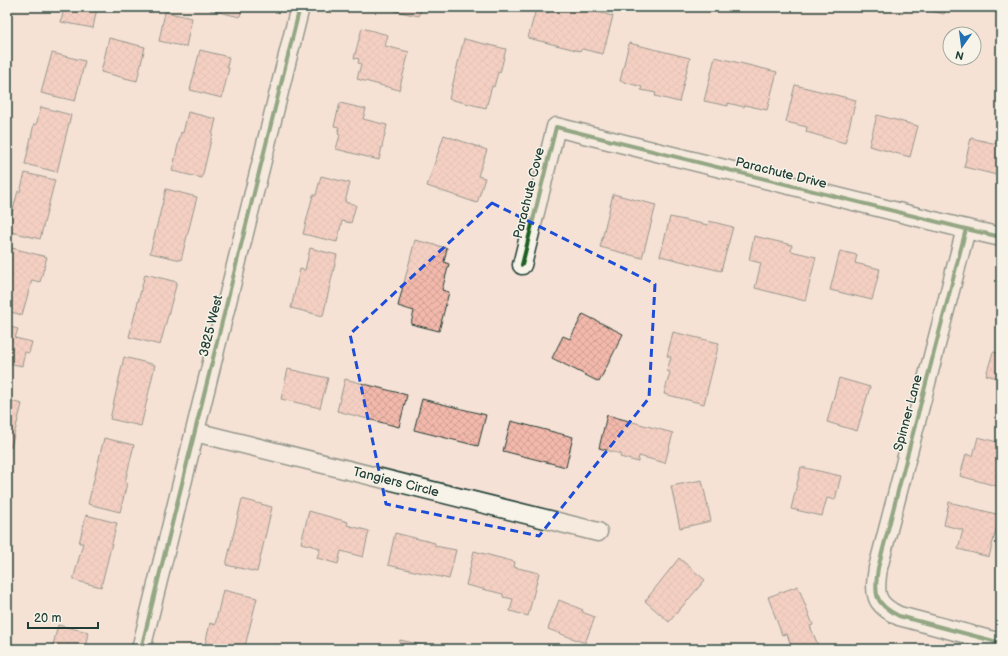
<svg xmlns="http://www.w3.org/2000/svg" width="1008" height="656" font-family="'Balsamiq Sans',sans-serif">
	<defs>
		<pattern id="building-cross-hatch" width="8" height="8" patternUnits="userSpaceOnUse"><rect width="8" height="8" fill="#f2b8ab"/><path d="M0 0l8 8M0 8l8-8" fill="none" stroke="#cf9f94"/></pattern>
	</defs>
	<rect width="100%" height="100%" fill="#f6e1d6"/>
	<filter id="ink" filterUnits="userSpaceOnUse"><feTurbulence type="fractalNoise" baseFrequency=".025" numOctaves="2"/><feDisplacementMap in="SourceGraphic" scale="8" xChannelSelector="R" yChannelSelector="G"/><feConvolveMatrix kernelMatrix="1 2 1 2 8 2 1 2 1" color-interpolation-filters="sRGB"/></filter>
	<g filter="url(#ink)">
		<g fill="url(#building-cross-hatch)" stroke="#1f3d34">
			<polygon points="64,7 115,7 114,12 97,8 93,28 61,22"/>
			<polygon points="210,7 242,7 240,17 210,10"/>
			<polygon points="389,7 422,7 419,16 395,11 395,9"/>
			<polygon points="550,7 578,7 613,16 603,54 582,49 580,51 528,38 536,9 548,13"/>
			<polygon points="914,7 946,7 944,14"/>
			<polygon points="165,12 192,18 186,47 159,41"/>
			<polygon points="362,28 388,35 385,46 409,52 399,90 357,79 361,64 358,63 359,59 354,58"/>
			<polygon points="109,38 145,47 137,81 101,72"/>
			<polygon points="464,39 506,49 500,73 498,72 494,87 492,86 486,108 449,99"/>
			<polygon points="629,43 690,58 679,102 655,96 656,93 641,90 642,87 620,81"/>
			<polygon points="200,50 229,57 227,67 229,68 222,98 190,90"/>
			<polygon points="52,53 85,61 75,101 41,93"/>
			<polygon points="715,57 777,72 767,110 745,105 744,107 728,103 728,106 704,101"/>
			<polygon points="795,85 856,100 845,143 806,132 807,127 786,122"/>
			<polygon points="340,103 366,109 363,119 387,125 379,160 336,149 340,135 338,134 339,127 334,126"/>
			<polygon points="41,107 71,115 57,172 25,164 34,124 36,125"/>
			<polygon points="188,112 216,119 202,178 172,171 181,132 183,133"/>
			<polygon points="877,115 918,126 910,157 869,146"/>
			<polygon points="444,135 487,150 478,176 485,178 477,203 427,186"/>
			<polygon points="971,138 1001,145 1001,176 964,167"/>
			<polygon points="25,173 55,180 40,239 7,231 18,191 20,192"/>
			<polygon points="321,176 350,183 345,202 356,205 351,223 342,221 337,242 303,234 313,195 316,195"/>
			<polygon points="166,189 197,197 181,260 150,253"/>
			<polygon points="613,194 656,205 642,258 600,247"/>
			<polygon points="670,217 708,225 709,221 733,227 721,271 660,256"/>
			<polygon points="754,236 792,245 791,251 816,257 805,301 755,288 761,263 749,260"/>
			<polygon points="415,240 447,248 444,262 449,264 442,290 449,292 439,331 411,324 414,311 398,306"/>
			<polygon points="8,247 47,257 40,282 32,280 22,315 7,311"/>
			<polygon points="310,248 337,255 323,316 291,308 300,269 305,270"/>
			<polygon points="840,251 857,255 855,263 880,269 872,300 830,290"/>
			<polygon points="145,274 177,282 160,345 129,337"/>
			<polygon points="583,314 623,334 599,382 552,358 563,336 570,339"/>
			<polygon points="7,326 18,329 15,338 32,342 29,353 25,352 22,366 8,363 7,367"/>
			<polygon points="673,332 719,343 704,404 664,394 670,372 667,371 671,357 667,356"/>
			<polygon points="993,352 1001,354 1001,379 986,375"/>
			<polygon points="124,357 155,365 141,426 110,419"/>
			<polygon points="288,369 328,378 320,408 281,399"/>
			<polygon points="839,378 870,387 857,431 827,422"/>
			<polygon points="345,379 407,395 399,427 337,411"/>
			<polygon points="422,399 486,415 478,446 414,430"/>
			<polygon points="7,400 22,404 11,447 7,446"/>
			<polygon points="607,415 673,433 665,463 639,456 638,462 620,457 621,454 599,448"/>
			<polygon points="511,421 573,437 566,467 503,451"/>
			<polygon points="978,437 1001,443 1001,481 1000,487 960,476 966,454 973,456"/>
			<polygon points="104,438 134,445 125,482 127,483 120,512 88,504"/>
			<polygon points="801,467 841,476 835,500 827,498 822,516 791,509"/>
			<polygon points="702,480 711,521 680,528 671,486"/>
			<polygon points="242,499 272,507 257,572 226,565"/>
			<polygon points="949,502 1000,515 989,557 958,549 963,530 944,525"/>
			<polygon points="309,511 348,522 347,525 369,531 363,557 341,551 338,564 317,558 320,548 301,543"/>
			<polygon points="86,515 117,523 101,587 73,580 83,543 79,543"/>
			<polygon points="395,533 435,543 435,546 456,550 449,579 388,565"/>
			<polygon points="474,551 515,562 514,567 539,573 528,616 510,611 513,599 503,597 503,594 466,585"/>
			<polygon points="679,558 705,580 669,622 645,601"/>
			<polygon points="798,586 813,625 810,626 818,645 806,649 792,649 787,634 782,635 768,597"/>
			<polygon points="223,590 257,598 245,646 238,644 236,649 204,649 210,623 215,625"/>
			<polygon points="559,600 583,610 582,612 595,617 585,643 548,629"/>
			<polygon points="58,625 88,632 85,649 52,649"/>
			<polygon points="400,640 436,648 436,649 398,649"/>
			<polygon points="275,644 293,649 274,649"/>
		</g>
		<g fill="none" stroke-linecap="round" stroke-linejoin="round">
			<g stroke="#1f3d34" stroke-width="21">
				<g id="street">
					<path d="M966,229l-88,339c-4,26 -4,36 21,48l102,27"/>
					<polyline points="522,265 556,127 966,229 1001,237"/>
					<polyline points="195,432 598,532"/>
					<polyline points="141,649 300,7"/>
				</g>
			</g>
			<use href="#street" stroke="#f7f3e8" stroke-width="18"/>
			<g stroke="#f7f3e8" stroke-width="6">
				<g id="cycleway">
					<path d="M966,229l-88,339c-4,26 -4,36 21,48l102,27"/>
					<polyline points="522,265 556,127 966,229 1001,237"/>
					<polyline points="141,649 300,7"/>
				</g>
			</g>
			<use href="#cycleway" stroke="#1b5e20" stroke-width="4"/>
		</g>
	</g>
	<path d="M0 0H1008V656H0ZM492,203l163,81 -6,114 -110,138 -153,-32 -36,-170z" fill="#f6e1d6" fill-opacity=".55" fill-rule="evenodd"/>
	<path fill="none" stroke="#1d4ed8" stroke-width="3" stroke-dasharray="8 5" stroke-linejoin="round" d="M492,203l163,81 -6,114 -110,138 -153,-32 -36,-170z"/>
	<g text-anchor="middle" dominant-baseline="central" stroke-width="3" stroke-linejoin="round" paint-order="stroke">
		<g font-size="13" fill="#1f3d34" stroke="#f7f3e8">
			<text transform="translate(781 173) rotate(14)">Parachute Drive</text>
			<text transform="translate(529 193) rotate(-76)">Parachute Cove</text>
			<text transform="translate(211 326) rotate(-76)">3825 West</text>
			<text transform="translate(908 413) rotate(-75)">Spinner Lane</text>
			<text transform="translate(396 482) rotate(14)">Tangiers Circle</text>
		</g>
	</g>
	<rect width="1008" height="656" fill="none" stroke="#f7f3e8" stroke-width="24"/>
	<rect x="12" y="12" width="984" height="632" fill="none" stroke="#1f3d34" stroke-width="1.5" filter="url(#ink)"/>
	<g transform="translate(962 46) rotate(194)"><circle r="19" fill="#f7f3e8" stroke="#a1aaa0"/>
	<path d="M0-3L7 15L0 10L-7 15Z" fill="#1f6fb2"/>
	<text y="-6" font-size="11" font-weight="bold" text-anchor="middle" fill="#1f3d34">N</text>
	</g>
	<path d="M28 622v6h70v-6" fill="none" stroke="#1f3d34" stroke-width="2"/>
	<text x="34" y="622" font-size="12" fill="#1f3d34" stroke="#f7f3e8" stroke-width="3" paint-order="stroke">20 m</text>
</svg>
